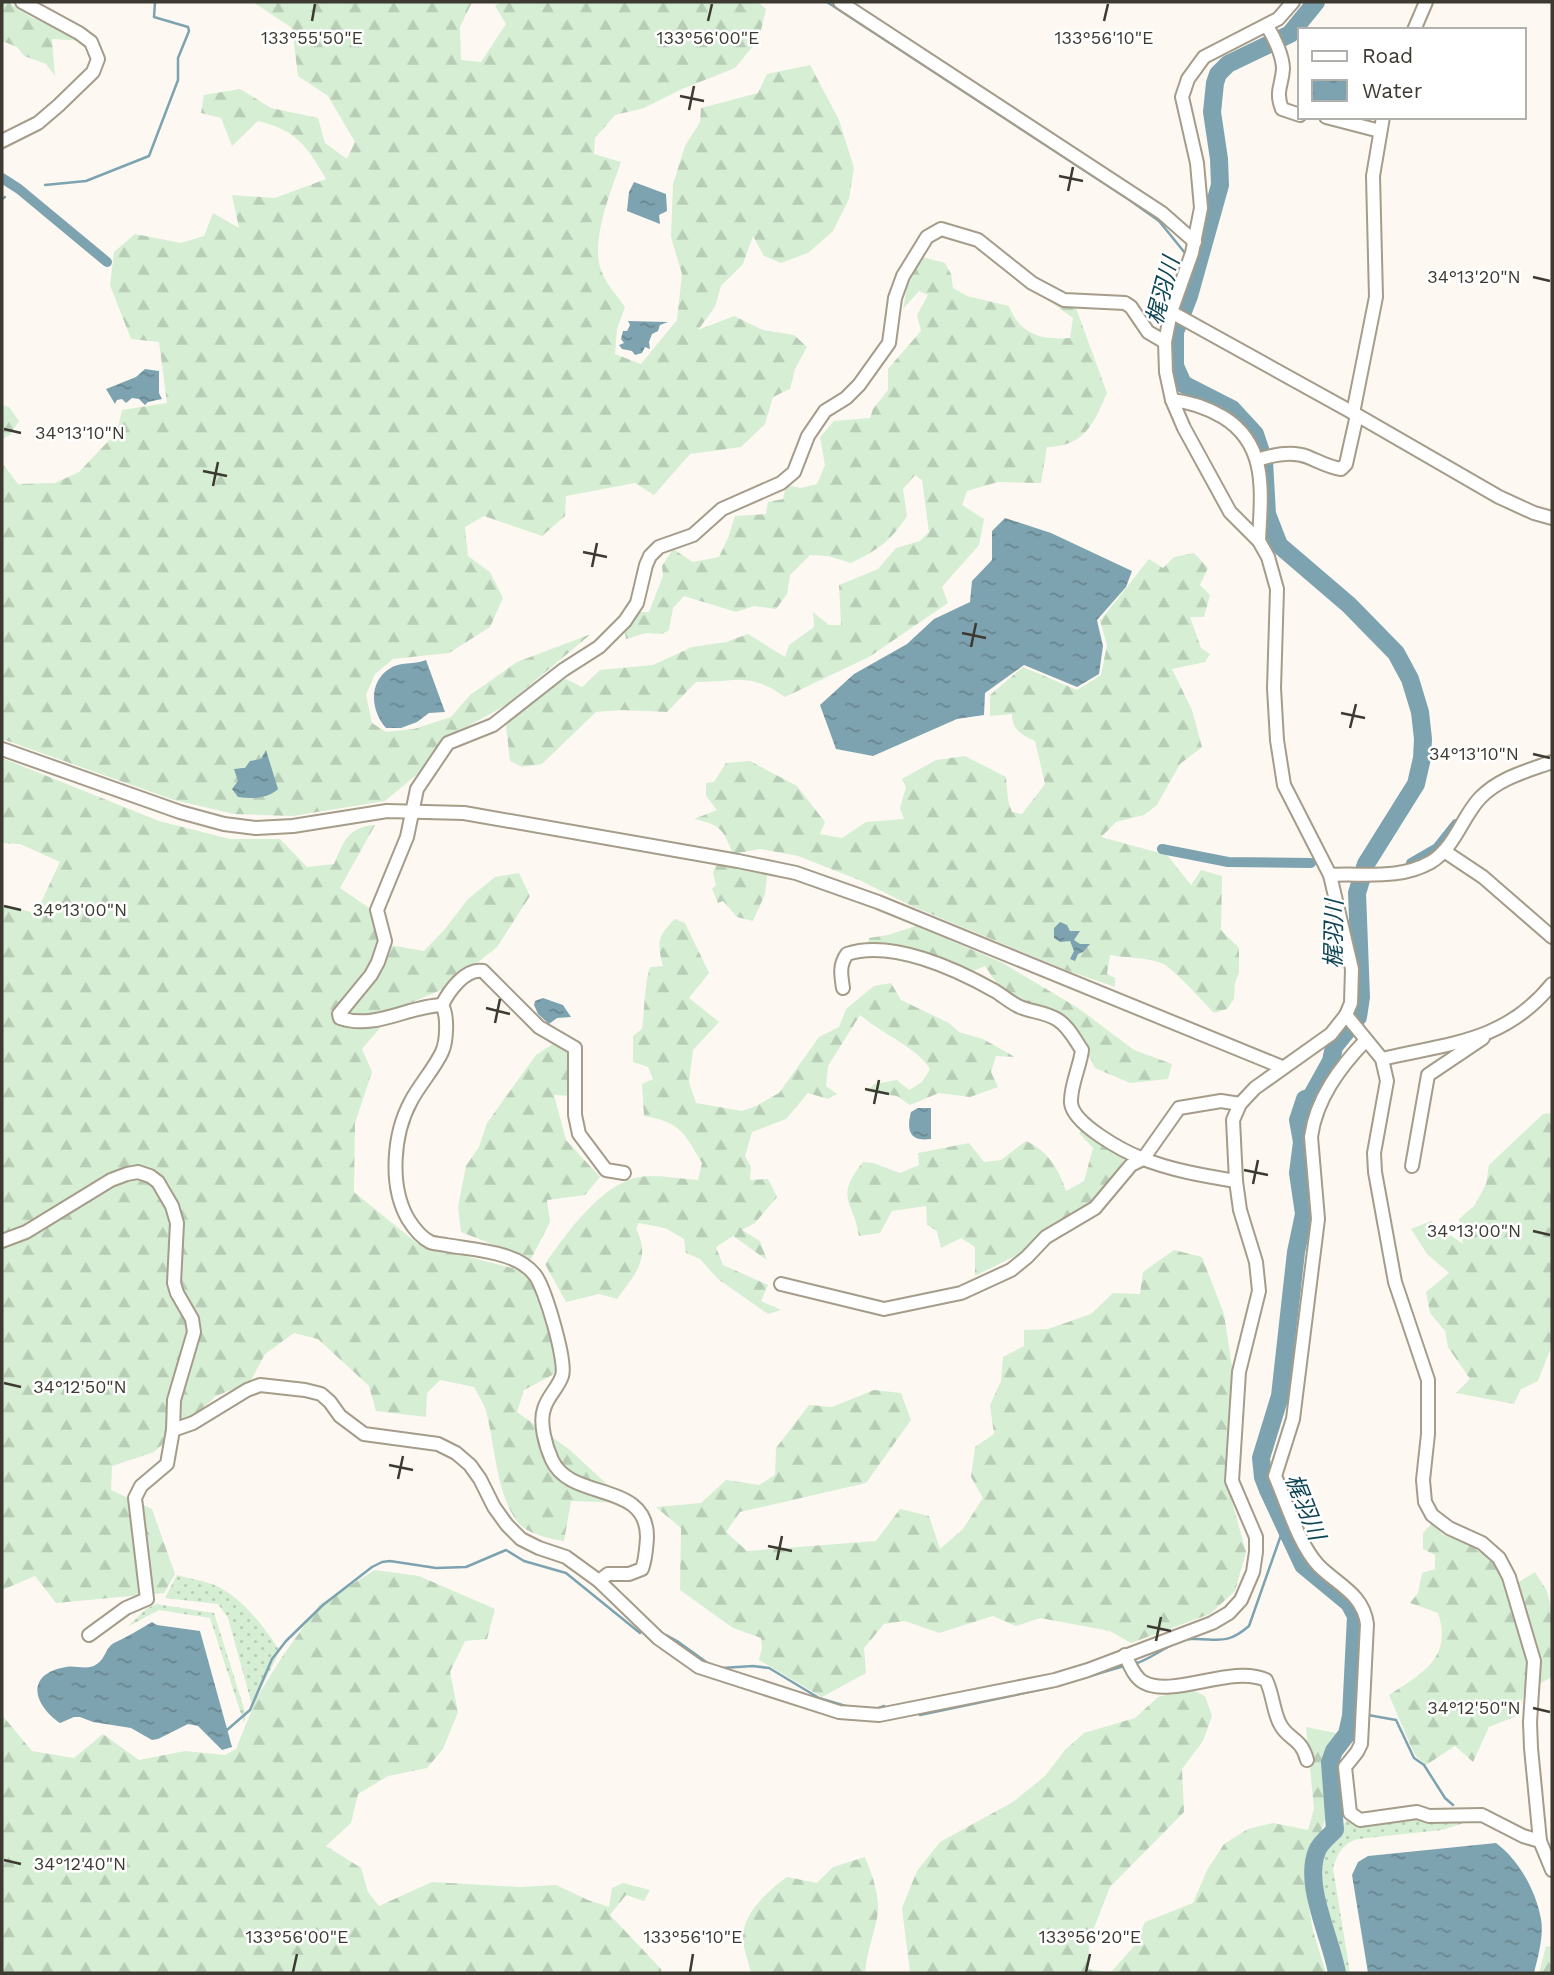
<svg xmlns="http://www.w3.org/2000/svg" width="1554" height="1975" font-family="'Work Sans','Noto Sans JP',sans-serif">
	<defs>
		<pattern id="grass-dots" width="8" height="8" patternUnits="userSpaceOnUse" patternTransform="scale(1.75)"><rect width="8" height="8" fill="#d5eed4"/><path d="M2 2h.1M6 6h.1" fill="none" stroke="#b8cdb6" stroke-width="1.8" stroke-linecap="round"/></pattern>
		<pattern id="forest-firs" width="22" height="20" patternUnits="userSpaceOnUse" patternTransform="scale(1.75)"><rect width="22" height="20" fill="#d5eed4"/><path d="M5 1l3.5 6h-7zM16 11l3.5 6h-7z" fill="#b8cdb6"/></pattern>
		<pattern id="water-ripples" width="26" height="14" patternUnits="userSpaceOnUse" patternTransform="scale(1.75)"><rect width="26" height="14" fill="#7ea3b0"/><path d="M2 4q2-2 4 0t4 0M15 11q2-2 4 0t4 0" fill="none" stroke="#688690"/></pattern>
	</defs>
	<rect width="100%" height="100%" fill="#fdf9f2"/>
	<g fill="url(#grass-dots)">
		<path d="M177,1575c13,4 30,6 42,12 27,15 44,39 61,64l-28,54 -24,-87 -10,-14 -53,-6z"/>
		<polygon points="156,1604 214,1613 246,1715 244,1723 210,1618 159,1610 127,1627 146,1609"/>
		<path d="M1413,1816l67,2 -38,12 -84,9c-16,5 -20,14 -25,29l17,105h-8c-5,-26 -27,-96 -21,-118 4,-13 20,-20 25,-35l13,5z"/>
	</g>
	<g fill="url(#forest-firs)">
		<polygon points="2,2 8,2 29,16 85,41 52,39 55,76 46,64 24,56 17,47 2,41"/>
		<path d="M253,2h219l-12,25 1,33 20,2 25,-38 -11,-18 6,-4h257l8,7 -7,30 -24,29 -53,21 -38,19 -29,7 -20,23 -1,16 27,8c-10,29 -33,83 -18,113 5,11 15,22 22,32l-8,22 -2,25 26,10 36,-44 5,-46 -11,-37 2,-53 12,-38 15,-24 1,-14 57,-15 9,-19 43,-9 29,55 15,48 -5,31 -16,32 -25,22 -27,10 -17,-7 -11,-20 -10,28 -22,22 -6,21 -17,23 36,-14 29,14 31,5 13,12 -12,22 -5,20 -17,8 -8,27 -24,23 -51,7 -36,41 -19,-12 -69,13 -1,20 -23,20 -58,-20 -19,11 3,29 22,16 13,26 -13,29 -41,26 -56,6 -18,15 -9,21 6,28 14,9 28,-3 37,-12 19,-22 47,-33 74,-28 -85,71 -61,34 -18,27 -42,35 -92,15 -59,-2 -60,-14 -172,-61v-276l16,21 37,-1 24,-11 38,-40 5,-22 45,-7 -8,-61 -28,-3 -21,-54 4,-33 21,-18 46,9 23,-7 9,-23 26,15 -7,-33 43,3 51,-19c-19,-33 -30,-49 -68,-58l-26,25 -11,-28 -20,-5 3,-18 36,-6 31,19 47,10 7,25 22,16 8,-17 -27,-46 -30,-20 -6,-48z"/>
		<path d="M922,257l23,6 6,11 2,14 14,8 42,10c11,29 32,34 61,32l3,-20 -25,-18 28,8 31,85c-13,30 -23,54 -60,54l-6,36 -43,-1 -31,9 -5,14 22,14 -5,26 -37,42 6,16 -79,54 -84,40c-34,-25 -49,-15 -89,-15l-29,30 -46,-2 -25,2 -54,52 -20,3 -12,-6 -4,-36 30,-29 30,-17 16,8 18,-17 53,-5 39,-18 34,-5 22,-8 37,23 4,-12 25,-18 -1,-15 16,13h12l-2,-40 39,-16 18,-21 24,-7 9,-9 -7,-52 -7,-5 -12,14 4,27c-16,25 -29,34 -56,47l-23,-7 -18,-1 -20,20 -3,19 -11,15 -22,-3 -18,6 -52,-16 -11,12 -4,22 -7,4 -16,-1 -20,6 -2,-12 15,-15h10l14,-36 -1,-10 11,-17 20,13 26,-5 9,-19 7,-22 31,-2 2,-12 15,-3 3,-14 15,3 16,-4 8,-19 -5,-28 14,-16 36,-3 3,-9 15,-19v-21l33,-38 -4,-16 11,-20 -9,-4 -16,18 4,-22z"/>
		<polygon points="2,405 9,407 19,421 10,435 2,439"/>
		<path d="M1194,553l14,15 -8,17 10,10 -6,22h-14l11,31 9,6 -5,8 -33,7 20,41 10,37 -22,17 -23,41 -13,10 -28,7 -15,15 66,18 24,30 10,-15 21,6 -1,54 18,18v25l-4,10 -1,16 -7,10 -13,4c-11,-11 -41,-46 -53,-50 -17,-6 -34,-5 -51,-8l-3,19 8,4v9l-49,-17 -152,-63 -55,-27 -61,-24 -38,-7 -27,5c-10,-25 -12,-29 -39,-35l23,-9 -11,-14v-13l8,-1 12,-19 24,-2 47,25 28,36 -5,12 22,4 24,-16 38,-3 -4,-11 6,-21 -4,-8 34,-19 29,-4 41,21 2,23 4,12 10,2 23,-30 -10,-43c-13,-6 -23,-11 -23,-27l-22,2v-21l33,-28 54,23 24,-15 6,-30 -7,-24 49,-62 14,9 11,-11z"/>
		<path d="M2,758l157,63 71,18h50l27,28 27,-3c10,-22 13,-37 41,-39l-35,63 35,24 15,33 34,6 21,-22 23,-30 27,-22 24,-4 11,23 -33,51 -51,41 -50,21 -34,40 10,23 -17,51 -1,69 64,52 106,27 22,37 14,63 -36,19 -7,22 53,38 57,53 -56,-2 -7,40c-14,-2 -40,-8 -48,-21 -20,-30 -21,-75 -30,-109 -2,-8 -8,-16 -12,-24l-34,-7 -13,13 -1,24 -50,-6 -7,-25 -51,-47 -24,-6 -29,21 -15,28 -34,14 -62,56 -42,14 -1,24 41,19 23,65 -11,19 -108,10 -21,-27 -33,14v-685l34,8 24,-51 -40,-18 -18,-1z"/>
		<polygon points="716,864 767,875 765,894 753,921 737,917 723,901 718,903 712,889 716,885 713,873"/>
		<path d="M675,919l10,4 24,50 -20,25 30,24 -26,28 -4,32 7,21 46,8 14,-5 23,-13 40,-56 20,-10 7,-18 28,-23 17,-3 10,17 48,23 10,9 24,7 32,18 -19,-1 -5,16 7,15 -28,10 -31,-4 -29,12 -13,-9 -30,-4 7,-8 23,-4 12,10 13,-8 8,-13c-12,-21 -51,-37 -70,-54l-32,51 -2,20 11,8 -9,5 -20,-6 -22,26 -34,13 -7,24 6,11 -1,13 18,-1 9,18 -22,26 -13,7 18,11 7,19 -34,-24 -17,11 7,18 45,20 -7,16 20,9 -13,4 -50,-35 -18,-20 -14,-6 -2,-14 -19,-11 -26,-5 -3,6c16,30 -2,46 -19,70l-18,-5 -33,8 -21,-38c20,-29 57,-81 94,-87 20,-3 39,2 59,3l4,-17c-18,-30 -21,-41 -58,-47l-2,-32 11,-5 -5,-12 -15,-5v-26l9,-7c3,-22 2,-42 8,-62l13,-1c-6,-23 -6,-30 12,-47z"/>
		<polygon points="916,926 1001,962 1078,1008 1134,1050 1172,1064 1168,1079 1130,1083 1095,1068 1083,1043 1066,1020 1000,988 985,966 966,974 867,945 869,938 888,935"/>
		<polygon points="556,1042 575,1053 572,1096 554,1095 566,1140 600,1177 585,1195 547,1200 550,1222 531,1259 461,1232 458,1207 466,1166 479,1147 487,1123 536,1055"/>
		<polygon points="1552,1113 1552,1345 1538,1381 1521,1389 1514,1404 1456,1393 1470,1379 1448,1347 1445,1331 1430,1313 1426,1292 1449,1273 1427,1254 1411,1229 1431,1221 1463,1244 1459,1219 1475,1205 1486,1184 1489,1165 1543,1114"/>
		<path d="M1083,1128l42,29 -17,31 -15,17 -70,47 -48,24v-29l-14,-9 -20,10 -4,-17 -10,-6 -1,-19 -34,5 -12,22 -21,3c-6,-38 -25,-37 4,-74l10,1 27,10 19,-8 -1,-12 51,-10 15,19 17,-2 25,-19c22,10 33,28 40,50l18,-10 9,-33 -14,-15z"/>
		<polygon points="1174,1250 1202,1257 1224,1314 1234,1380 1226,1480 1246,1552 1235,1591 1210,1614 1131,1643 1110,1631 1040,1618 1016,1626 993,1616 939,1633 905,1621 884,1624 864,1648 866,1673 822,1697 759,1660 762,1648 761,1638 733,1628 680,1590 681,1528 656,1507 701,1503 726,1480 759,1485 775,1475 776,1448 809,1405 832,1407 874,1390 901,1393 911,1420 866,1483 740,1512 726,1532 747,1551 876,1541 900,1509 929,1516 940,1549 963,1529 983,1498 971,1477 975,1447 994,1434 990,1405 1001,1381 1003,1357 1024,1346 1024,1330 1048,1329 1091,1314 1113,1293 1140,1294 1143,1272"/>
		<path d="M1432,1523l11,12 23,7 26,18 9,16 25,83v23l-7,33 -30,12 -16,35 -18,-16 -29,19 -9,-8 -5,-8 -23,-54c33,-22 64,-37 49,-82l-28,-10 8,-10 4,-20 13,-4v-14l-12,-6v-16z"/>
		<polygon points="375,1570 419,1576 495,1609 487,1639 465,1641 450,1672 458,1712 443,1749 427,1768 388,1776 358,1794 351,1823 326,1846 361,1868 368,1892 379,1906 432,1882 520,1887 556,1885 588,1900 609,1907 612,1888 623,1883 650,1890 644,1901 626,1895 610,1915 661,1969 662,1973 2,1973 2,1715 32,1751 74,1758 103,1734 139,1760 185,1751 225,1755 236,1749 257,1697 284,1654 320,1604"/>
		<polygon points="1535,1572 1547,1591 1552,1613 1552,1677 1539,1684 1539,1650 1517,1583"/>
		<polygon points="1190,1689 1205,1696 1212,1716 1203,1741 1182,1769 1184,1812 1110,1887 1090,1938 1087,1969 1111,1972 1135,1945 1145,1922 1193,1903 1207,1870 1224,1844 1248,1829 1273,1823 1308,1830 1314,1809 1306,1727 1336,1733 1326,1760 1327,1814 1309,1866 1306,1892 1313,1931 1326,1973 910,1973 902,1908 917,1871 940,1842 1013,1802 1045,1776 1065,1750 1084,1733 1135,1718 1158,1697"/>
		<path d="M865,1857c7,18 16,40 12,61 -4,20 -10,33 -12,55h-114c-2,-10 -7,-22 -8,-33 -2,-26 25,-49 44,-63l30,6 16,-16z"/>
		<polygon points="1546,1946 1552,1947 1552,1973 1539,1973"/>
	</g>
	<g fill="url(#water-ripples)">
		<polygon points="634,182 666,194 667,211 659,215 660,224 627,211 629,192"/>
		<polygon points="628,321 668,322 660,325 658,331 652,334 649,342 650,349 645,347 642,353 635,355 632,351 622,349 619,345 624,343 621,339 623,331 627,331 630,325"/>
		<polygon points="145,369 159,371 159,393 162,399 148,402 145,405 139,399 132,398 126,403 122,399 117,400 115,404 106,389 136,377"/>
		<polygon points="1005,518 1051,533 1132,571 1126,587 1097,620 1103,646 1099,674 1077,687 1024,665 985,693 984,715 957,719 873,756 836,749 820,705 854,674 907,644 934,619 970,602 972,581 992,560 992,531"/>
		<path d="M426,660l19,52 -16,1 -12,9 -16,6h-15c-15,-17 -18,-45 3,-59 11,-8 25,-4 37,-9z"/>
		<path d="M266,750l12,39c-11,10 -26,10 -40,8l-6,-8 6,-8 -4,-12 11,-1 5,-7 11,-2z"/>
		<polygon points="1060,922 1067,925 1070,931 1080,931 1074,940 1080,944 1090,944 1083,952 1078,954 1075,961 1070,959 1074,951 1070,941 1060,942 1054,938 1054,928"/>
		<polygon points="543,998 563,1005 571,1017 557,1018 549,1024 538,1014 534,1005 535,1001"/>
		<path d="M918,1108h13v31c-21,3 -25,-8 -20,-27z"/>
		<path d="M152,1622l5,3 43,6 32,116 -10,3 -24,-24 -10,-2 -30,15 -6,1 -21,-12 -38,-6 -13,-5h-6l-14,6c-27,-19 -35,-49 6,-56 11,-2 21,4 31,-3 8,-5 9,-17 17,-21 13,-6 25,-13 38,-21z"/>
		<path d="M1496,1843c23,17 40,48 45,76 3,17 -3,37 -7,54h-166l-16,-98 6,-13 10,-6z"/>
	</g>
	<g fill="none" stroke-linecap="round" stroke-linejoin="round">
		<g stroke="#7ea3b0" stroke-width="2.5">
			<polyline points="827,2 1128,199 1159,221 1185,253"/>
			<polyline points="45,185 86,181 149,156 178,80 178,58 189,31 188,27 154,17 155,2"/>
			<polyline points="2,199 5,197"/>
			<polyline points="666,1635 677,1641 709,1664"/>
			<path d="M1134,1664c19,-5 36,-23 57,-25 26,-1 35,7 58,-13l32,-91 6,-3"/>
			<polyline points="722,1668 753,1666 769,1668 819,1698 849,1707"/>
			<polyline points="1080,1679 1124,1666"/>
			<polyline points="873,1710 884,1706"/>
			<polyline points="920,1715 1053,1687"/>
			<polyline points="1368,1715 1396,1720 1414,1758 1424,1765 1445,1798 1453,1805"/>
			<polyline points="227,1730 250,1710 272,1659 286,1641 323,1605 372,1567 382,1562 390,1561 436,1568 466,1567 506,1550 524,1561 566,1573 640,1633"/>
		</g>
		<g stroke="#7ea3b0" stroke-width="10">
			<polyline points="2,178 19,189 107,262"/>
			<polyline points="1162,849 1228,862 1311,863"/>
			<polyline points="1411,863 1437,848 1456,824"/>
		</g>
		<path stroke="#7ea3b0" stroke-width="18" d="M1316,2l-26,32 -62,30 -10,10 -3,9 -3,29 7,47 1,26 -31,111 -14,36v34l8,18 49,25 23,25 9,27 3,53 12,31 70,60 47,48 14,26 10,33 3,27 -1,19 -6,26 -50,80 -9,29 4,104 -3,20 -24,30 -3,14 -20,36 -6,2 -7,21 4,22 -4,31 6,41 -8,38 -16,144 -19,62 2,19 5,13 35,75 46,38 7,13 -5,100 -4,18 -13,17 -4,11 5,68c-6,6 -15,13 -18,21 -14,34 14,87 20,122"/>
		<g stroke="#a59c8a" stroke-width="16">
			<g id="street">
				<polyline points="840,2 1162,213 1195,242"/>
				<path d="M1267,26c7,11 16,30 16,43 -1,17 -8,22 -1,40l18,6"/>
				<polyline points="1414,30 1426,2"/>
				<polyline points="1326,117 1380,131"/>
				<polyline points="2,141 38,123 59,105 93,72 98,59 91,42 79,33 22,2"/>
				<polyline points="1171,312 1357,415 1499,497 1534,513 1552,518"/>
				<path d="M1172,400c19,2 34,7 51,17 46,28 38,77 36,124"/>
				<polyline points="1353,413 1376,297 1373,176 1383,117"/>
				<path d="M1257,460c15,-5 36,-9 51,-3 12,5 20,10 33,12l5,-5 11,-49"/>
				<polyline points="2,749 180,812 224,824 256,828 293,826 387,811 464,813 738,861 796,873 878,902 1282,1067"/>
				<polyline points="1444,851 1483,877 1552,937"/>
				<path d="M1330,875c35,-2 69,5 101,-13 24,-15 31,-45 49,-64 19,-20 47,-27 72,-36"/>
				<path d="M843,988c-2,-13 -4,-23 4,-34 44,-15 109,15 148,37 8,5 15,11 23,15 12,6 28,6 40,14 11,7 17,20 24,30 -2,17 -12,36 -11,53 2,21 52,48 70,55 29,12 64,18 95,23"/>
				<path d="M442,1005c7,-14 23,-37 41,-34l56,56 36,21v67l4,19 27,36 18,3"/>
				<polyline points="1346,1015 1382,1059 1387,1081 1374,1153 1375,1172 1395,1282 1428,1380 1428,1434 1423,1480 1425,1502 1432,1515 1449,1528 1482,1543 1499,1558 1509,1577 1534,1661 1530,1722 1531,1748 1540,1841 1552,1870"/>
				<path d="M1366,1040c-26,27 -50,59 -55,97l7,82 -25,200 -18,57c12,28 24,69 44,90 19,19 44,28 48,58l-6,120 -4,8 -12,15 5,46 10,7 57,-8 12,4 53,-1 41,21 17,5"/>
				<path d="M1382,1059c68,-16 123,-17 170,-75"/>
				<polyline points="1412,1166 1428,1075 1483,1038"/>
				<polyline points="2,1241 26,1232 111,1180 127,1174 138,1172 150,1176 158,1182 172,1206 177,1223 174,1283 177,1293 192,1319 194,1332 174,1400 173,1430 167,1464 141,1486 135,1498 147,1599 126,1608 89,1635"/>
				<polyline points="781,1284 884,1309 961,1293 1011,1270 1027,1257 1046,1237 1095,1208 1131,1165 1143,1159 1179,1108 1221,1101 1240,1104"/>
				<polyline points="173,1430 193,1423 247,1390 260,1385 305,1390 321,1394 330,1402 340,1416 364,1434 438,1444 456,1453 470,1465 480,1479 494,1507 507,1525 521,1539 539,1548 566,1557 599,1581 658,1638 699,1667 839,1712 879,1715 1055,1680 1088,1670 1212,1623 1229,1613 1241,1600 1253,1572 1256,1552 1256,1537 1232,1481 1239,1372 1259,1291 1256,1262 1240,1210 1236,1181 1233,1120 1240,1104 1255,1088 1331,1034 1346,1015 1351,1003 1352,969 1330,875 1284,785 1277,740 1274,688 1277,589 1268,557 1259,541 1230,512 1184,428 1172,400 1166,372 1165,342 1171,312 1192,253 1201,208 1197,163 1182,97 1188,79 1204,57 1278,19 1293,2"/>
				<path d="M599,1581l9,-7h21l13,-5c4,-11 4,-20 5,-31 1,-58 -76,-36 -95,-78 -6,-13 -13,-37 -8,-51 3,-12 14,-21 18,-33 5,-14 -17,-88 -27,-101 -18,-24 -62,-25 -89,-30 -4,-1 -11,-1 -16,-3 -8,-4 -17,-15 -22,-23 -19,-33 -15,-85 3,-118 9,-17 23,-32 31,-49 5,-11 6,-37 0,-47 -34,1 -67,25 -102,13l-1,-4 32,-39 7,-13 7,-21 -8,-31 30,-73 10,-48 31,-46 45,-18 70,-55 36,-23 26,-26 12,-18 9,-38 4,-9 9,-9 34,-12 29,-26 59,-26 13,-11 14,-36 17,-25 21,-13 13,-13 30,-42 6,-45 8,-22 24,-39 14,-8 37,11 54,43 32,17 61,3 6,4 17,25 17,10"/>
				<path d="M1125,1655c5,9 8,21 18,27 30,17 88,-18 123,-2 7,14 7,31 14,44 8,16 21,13 27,36"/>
			</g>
		</g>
		<use href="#street" stroke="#fff" stroke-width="12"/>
	</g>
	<path fill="none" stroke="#3d3a32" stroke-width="2.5" d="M312,21l3,-17M708,21l4,-17M1104,21l4,-17M680,96l24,5M689,110l5,-24M1059,176l24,5M1068,191l5,-24M1533,277l17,4M4,429l17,4M203,471l24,5M213,486l5,-24M583,552l24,5M592,567l5,-24M962,633l24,5M971,647l5,-24M1341,713l24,5M1350,728l6,-24M1533,754l17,4M4,906l17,4M486,1008l24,6M495,1023l5,-24M865,1089l24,5M874,1104l5,-24M1244,1170l24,5M1253,1184l5,-24M1533,1231l17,4M4,1383l17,4M389,1465l24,5M398,1479l5,-23M768,1546l24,5M777,1560l5,-24M1147,1626l24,5M1156,1641l5,-24M1533,1708l17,4M4,1860l17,4M293,1972l4,-18M690,1972l3,-18M1086,1972l4,-18"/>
	<g text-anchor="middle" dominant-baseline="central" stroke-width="5" stroke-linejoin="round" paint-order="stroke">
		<g font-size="23" font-style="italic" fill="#0f4655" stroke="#fff">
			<text transform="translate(1163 291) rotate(-75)">梶羽川</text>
			<text transform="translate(1334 934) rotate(-89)">梶羽川</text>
			<text transform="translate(1305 1507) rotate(68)">梶羽川</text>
		</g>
	</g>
	<g font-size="18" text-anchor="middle" fill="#3d3a32" stroke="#fff" stroke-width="5" stroke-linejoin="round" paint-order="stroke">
		<text x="312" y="44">133°55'50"E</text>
		<text x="708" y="44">133°56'00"E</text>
		<text x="1104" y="44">133°56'10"E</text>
		<text x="1474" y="283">34°13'20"N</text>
		<text x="80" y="439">34°13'10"N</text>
		<text x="1474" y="760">34°13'10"N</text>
		<text x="80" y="916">34°13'00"N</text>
		<text x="1474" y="1237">34°13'00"N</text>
		<text x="80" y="1393">34°12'50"N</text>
		<text x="1474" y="1714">34°12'50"N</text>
		<text x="80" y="1870">34°12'40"N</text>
		<text x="297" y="1943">133°56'00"E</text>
		<text x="693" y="1943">133°56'10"E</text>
		<text x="1090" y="1943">133°56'20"E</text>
	</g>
	<rect width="1554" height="1975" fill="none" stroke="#3d3a32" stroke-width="7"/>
	<rect x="1298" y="28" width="228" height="91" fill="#ffffff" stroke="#b1b0ad" stroke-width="2"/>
	<rect x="1312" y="51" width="35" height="10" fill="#ffffff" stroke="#b1b0ad" stroke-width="2"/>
	<text x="1362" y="63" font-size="21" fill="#3d3a32">Road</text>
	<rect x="1312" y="80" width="35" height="21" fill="url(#water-ripples)" stroke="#b1b0ad" stroke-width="2"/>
	<text x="1362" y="98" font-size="21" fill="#3d3a32">Water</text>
</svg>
